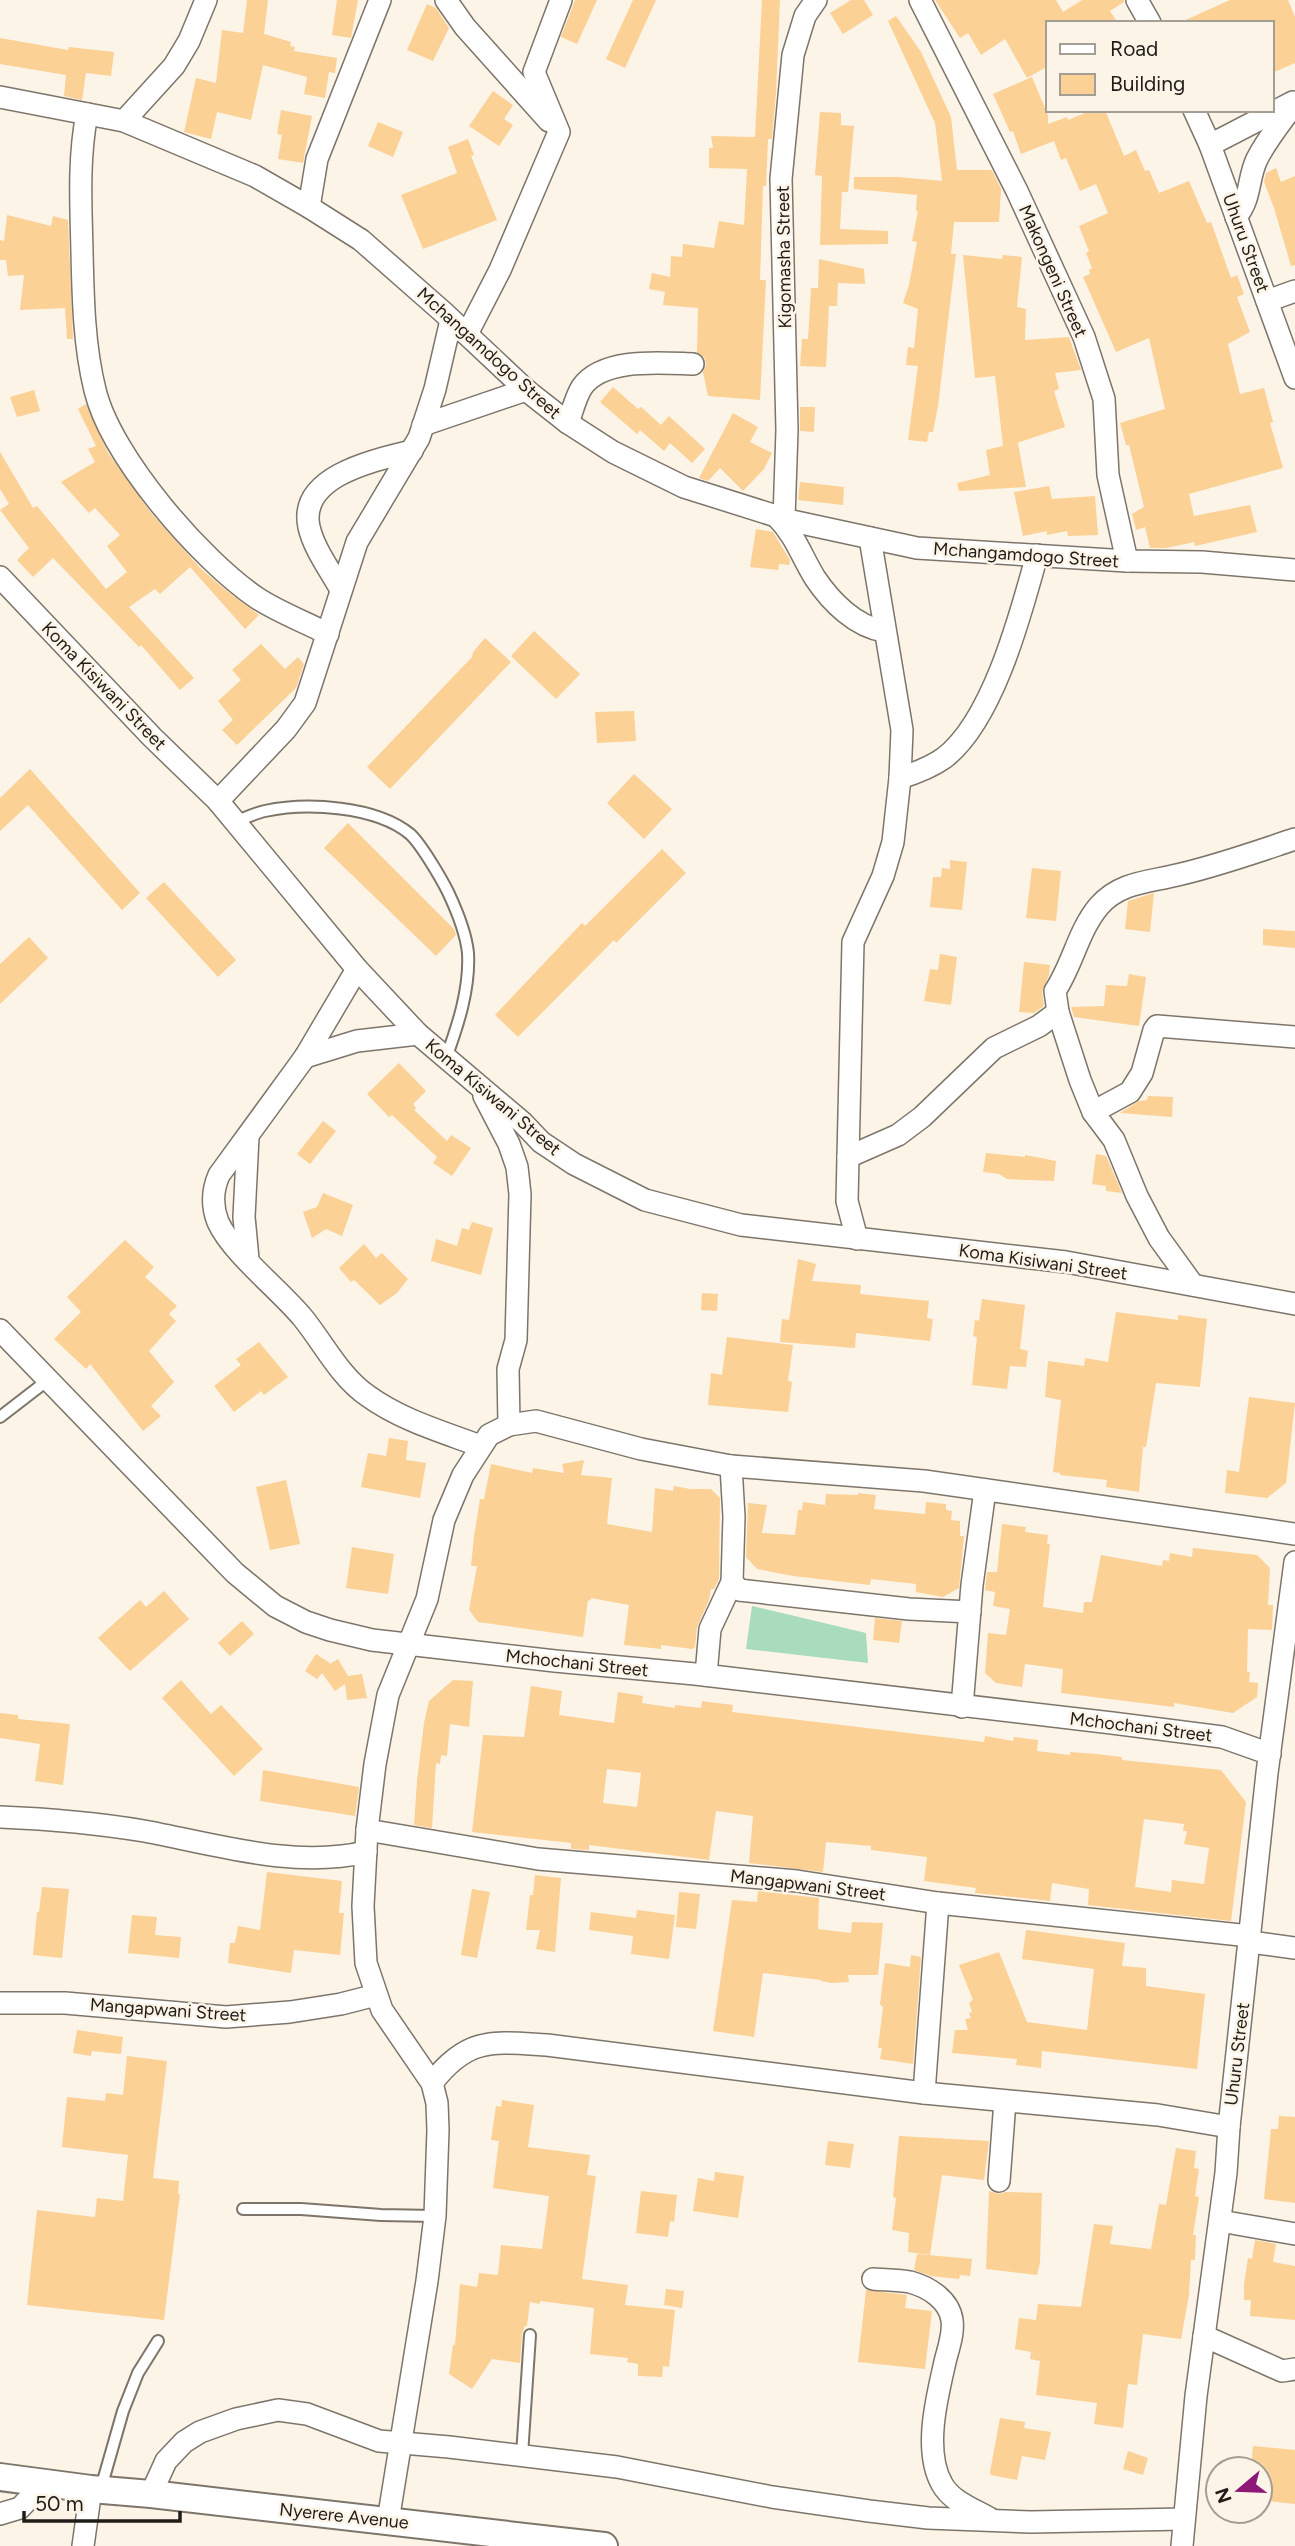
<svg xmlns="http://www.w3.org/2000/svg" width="1295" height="2546" font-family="Figtree,sans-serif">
	<rect width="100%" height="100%" fill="#fdf4e8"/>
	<polygon fill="#a8dcbb" points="752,1606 866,1633 868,1663 746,1649"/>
	<g fill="#fbd195" fill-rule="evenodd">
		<polygon points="247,0 268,0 264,34 291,42 290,46 295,47 294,51 337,58 335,73 329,72 325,98 304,94 307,77 263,65 251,120 217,112 211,139 184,132 196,78 216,83 222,30 243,33"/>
		<polygon points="337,0 358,0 351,38 332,35"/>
		<polygon points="575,0 597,0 577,44 561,37"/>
		<polygon points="633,0 656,0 625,68 606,59"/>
		<polygon points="762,0 780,0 776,93 772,139 768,139 766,186 763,186 760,280 766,280 760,400 708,396 703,372 706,365 705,359 697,352 698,308 663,305 665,292 649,289 652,273 670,277 671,256 682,257 683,244 714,248 719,221 744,225 747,169 709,168 709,148 713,148 711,136 755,137"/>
		<polygon points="851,0 864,0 873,15 843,34 830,13"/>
		<polygon points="935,0 1056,0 1063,12 1082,0 1124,0 1124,2 1110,11 1118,23 1048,23 1048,66 1027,78 1005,39 981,55 968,33 960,38"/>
		<polygon points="1230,0 1288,0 1295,17 1295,63 1272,73 1272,23 1179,23"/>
		<polygon points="427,4 436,8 449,28 433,61 407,50"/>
		<polygon points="896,16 921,52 951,117 957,170 992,170 1001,189 999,222 954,222 951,254 956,254 938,406 933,432 929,432 927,442 908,440 918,366 906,365 908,347 914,348 918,309 903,303 909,285 917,242 912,241 918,211 916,211 917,195 854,189 854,177 898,177 942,181 935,123 888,21"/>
		<polygon points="0,38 68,50 69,47 114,52 111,76 86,73 82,100 64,96 66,75 0,64"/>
		<polygon points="1032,77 1048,115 1048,124 1067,117 1068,120 1092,110 1105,110 1124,156 1136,150 1145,171 1149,170 1159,193 1189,181 1207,223 1211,222 1231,278 1237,275 1244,294 1237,297 1250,332 1228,344 1240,394 1264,388 1273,422 1270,423 1283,468 1189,494 1194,516 1250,505 1257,532 1195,546 1194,542 1167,548 1150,548 1145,527 1136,530 1132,514 1144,507 1129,445 1126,445 1120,423 1165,409 1149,338 1116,352 1083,277 1090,274 1089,270 1092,268 1086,253 1089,251 1079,226 1108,213 1096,184 1080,191 1066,158 1061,160 1054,141 1021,154 1013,131 1010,132 993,94"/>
		<polygon points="493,91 513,105 504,119 513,125 499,146 469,126"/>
		<polygon points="281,110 312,116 303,163 278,159 282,135 277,134"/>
		<polygon points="820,112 841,113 841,125 854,126 848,192 842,192 840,229 888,231 888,244 820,245 822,176 815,175"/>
		<polygon points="378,122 403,132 393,157 368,146"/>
		<polygon points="468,139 474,155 471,156 497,220 423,249 401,195 457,173 448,147"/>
		<polygon points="1276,168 1281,182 1295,176 1295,265 1291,266 1274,208 1264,182 1266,173"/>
		<polygon points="7,215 51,226 53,216 68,220 73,339 67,339 65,308 20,310 24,275 8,276 6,260 0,260 0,240 4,241"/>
		<polygon points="963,255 1002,259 1003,255 1022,257 1017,307 1026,309 1025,340 1069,337 1081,370 1055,373 1059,389 1054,391 1065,427 1011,445 1018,443 1026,487 959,491 957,483 990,475 986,450 1003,446 995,376 975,378"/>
		<polygon points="819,259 864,269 865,284 838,283 837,306 829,306 826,367 800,366 802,339 808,339 811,288 818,288"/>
		<polygon points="613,387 638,409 641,407 661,425 669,416 705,449 692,463 670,443 664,451 640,430 637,434 600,402"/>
		<polygon points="34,390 40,411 17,417 10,397"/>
		<polygon points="86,404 108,453 151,513 201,569 227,591 259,615 245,629 190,567 160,594 155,589 129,607 194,678 180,690 141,645 139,647 53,558 33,577 17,560 29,548 0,510 9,504 0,489 0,452 33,508 37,506 106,589 127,572 107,546 120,535 95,508 89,513 61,482 95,462 88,449 96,446 78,409"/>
		<polygon points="800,407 815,407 814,432 800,431"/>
		<polygon points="733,413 758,427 750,442 772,453 764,469 743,491 720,468 708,481 699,478"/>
		<polygon points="800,482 844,487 843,505 798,500"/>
		<polygon points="1049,486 1052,499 1095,496 1098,535 1068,536 1067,531 1047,535 1047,531 1023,536 1014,492"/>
		<polygon points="756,529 773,532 790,560 789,565 779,564 778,570 750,567"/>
		<polygon points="534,631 580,674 556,699 511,656"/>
		<polygon points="485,638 511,662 390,789 367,767 472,657 473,652"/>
		<polygon points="261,644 285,669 298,657 304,664 296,688 237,745 222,730 233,720 218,701 241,680 232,670"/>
		<polygon points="634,711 636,741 597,743 595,712"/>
		<polygon points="30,769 140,893 122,910 28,805 0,831 0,798"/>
		<polygon points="634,774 672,809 644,839 607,803"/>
		<polygon points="348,823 454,929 456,935 436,956 324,848"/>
		<polygon points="662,849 686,873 616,943 614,940 518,1037 495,1015 582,923 585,926"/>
		<polygon points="950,860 967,862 962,910 930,907 933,877 941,877 942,868 950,869"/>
		<polygon points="1032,868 1061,871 1056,921 1026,918"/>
		<polygon points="164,882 236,960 218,977 146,898"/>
		<polygon points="1154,893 1150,932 1125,929 1128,901"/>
		<polygon points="1263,929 1295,931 1295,948 1263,945"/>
		<polygon points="29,937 48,958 0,1004 0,964"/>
		<polygon points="940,954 957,957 951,1005 924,1001 930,969 938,970"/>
		<polygon points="1024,962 1050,965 1049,975 1042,992 1044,1006 1034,1013 1019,1012"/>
		<polygon points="1129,974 1146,977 1139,1026 1074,1017 1071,1007 1104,1006 1106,985 1127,986"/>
		<polygon points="399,1063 426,1091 413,1104 416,1108 414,1110 447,1141 451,1135 471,1148 452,1176 433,1163 437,1157 392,1115 389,1117 367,1094"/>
		<polygon points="1148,1096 1173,1097 1172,1117 1120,1113 1139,1101 1147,1100"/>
		<polygon points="323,1121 336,1131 310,1164 297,1154"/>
		<polygon points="986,1153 1025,1157 1025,1155 1056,1161 1054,1181 1007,1179 999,1174 983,1172"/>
		<polygon points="1096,1154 1106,1156 1122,1193 1106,1191 1106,1186 1092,1184"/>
		<polygon points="323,1193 353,1205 342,1236 326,1229 312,1238 303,1212 317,1207"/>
		<polygon points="472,1222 493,1228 481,1275 431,1261 436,1239 457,1246 462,1228 469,1230"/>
		<polygon points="125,1240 154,1267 145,1277 177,1306 169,1314 176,1321 149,1351 174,1382 151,1406 161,1416 143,1431 90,1364 86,1369 54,1339 81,1312 67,1297"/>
		<polygon points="364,1244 376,1258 382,1253 408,1279 397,1293 380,1305 354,1280 351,1282 339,1268"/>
		<polygon points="798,1259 816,1264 812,1281 861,1285 860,1294 929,1301 927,1318 933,1319 930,1341 856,1333 855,1348 780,1342 782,1319 789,1320"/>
		<polygon points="702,1293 718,1294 717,1311 701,1310"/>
		<polygon points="982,1299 1025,1305 1020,1349 1028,1351 1026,1367 1010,1366 1007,1389 972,1385 977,1337 973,1336 975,1320 979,1321"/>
		<polygon points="1116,1312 1178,1320 1178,1315 1207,1319 1200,1387 1156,1383 1146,1447 1143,1447 1139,1492 1106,1487 1107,1480 1060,1475 1060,1473 1053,1472 1061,1400 1045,1397 1048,1361 1084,1366 1085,1358 1108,1362"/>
		<polygon points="727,1337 793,1345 788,1381 792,1382 788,1412 708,1405 711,1373 722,1375"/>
		<polygon points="259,1342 288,1377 264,1395 261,1391 234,1412 214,1386 241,1365 236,1359"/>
		<polygon points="1249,1397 1295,1403 1286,1483 1267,1498 1225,1493 1227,1470 1239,1472"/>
		<polygon points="389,1438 408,1441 406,1460 426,1463 420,1498 361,1487 368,1453 386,1456"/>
		<polygon points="584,1460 581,1475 612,1478 607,1524 652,1532 655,1488 673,1491 674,1486 690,1489 711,1489 720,1498 719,1579 714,1589 711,1589 709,1600 697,1627 695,1647 692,1649 661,1645 661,1649 624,1645 629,1605 591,1598 590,1601 588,1600 583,1637 478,1622 469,1610 477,1566 471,1566 474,1536 480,1499 484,1499 491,1464 532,1473 533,1468 564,1473 562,1464"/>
		<polygon points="286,1480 300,1544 270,1550 256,1487"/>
		<polygon points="858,1493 876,1495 874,1509 925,1514 926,1502 946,1504 946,1510 952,1511 951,1520 960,1521 960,1536 964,1536 959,1588 943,1597 916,1592 916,1584 871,1579 870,1585 793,1576 757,1569 746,1557 748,1503 767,1505 762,1533 795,1535 798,1510 802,1510 803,1502 825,1505 826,1494 858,1495"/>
		<polygon points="1002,1524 1026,1527 1025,1532 1048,1535 1047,1544 1050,1544 1043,1607 1083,1613 1084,1602 1092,1602 1101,1555 1162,1566 1163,1560 1169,1561 1170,1553 1192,1557 1193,1548 1257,1555 1270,1568 1268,1605 1273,1605 1272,1630 1248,1629 1247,1672 1250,1672 1249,1682 1258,1683 1257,1697 1233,1713 1174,1703 1174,1707 1061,1693 1063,1669 1025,1664 1022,1687 996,1683 985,1673 988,1633 1006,1635 1010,1609 993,1606 995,1592 985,1590 987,1572 997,1572"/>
		<polygon points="352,1547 394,1554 388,1594 346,1588"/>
		<polygon points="164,1591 189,1619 130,1671 98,1638 140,1600 146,1607"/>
		<polygon points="875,1618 902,1621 899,1643 873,1640"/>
		<polygon points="242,1621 254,1634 230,1656 218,1643"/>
		<polygon points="316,1654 330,1663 328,1665 338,1659 348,1676 362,1674 367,1698 347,1700 345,1684 335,1691 322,1673 317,1679 305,1671"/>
		<polygon points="181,1680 211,1714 221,1705 263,1749 234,1776 162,1698"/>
		<polygon points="453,1680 473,1681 469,1727 450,1724 447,1756 441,1755 440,1764 436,1763 432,1828 414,1825 417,1781 424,1723 429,1701"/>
		<path d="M531,1686l31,5 -3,24 55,8 4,-31 25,4 -1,7 33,5v-3l26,3 1,-7 31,4 -1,7 252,30 1,-6 28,5 1,-4 24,3 -1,11 33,4v-3l26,2 26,3v3l99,10 25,32 -15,119 -143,-16 1,-16 -37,-6 -2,18 -75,-8 1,-5 -52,-7 3,-24 -56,-7v-4l-45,-4 -3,30 -74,-9 4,-47 -37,-5 -7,49 -120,-15v5l-18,-1v-6l-99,-11 11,-97 41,2zM607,1769l34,4 -4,34 -34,-4zM1144,1819l40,5 -1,7h4l-3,13 25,4 -5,36 -32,-4 -1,12 -36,-5z"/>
		<polygon points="0,1713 18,1715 18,1719 70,1724 63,1785 35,1781 40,1744 0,1738"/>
		<polygon points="263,1770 359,1787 355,1816 260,1801"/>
		<polygon points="267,1872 342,1881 339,1913 344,1913 340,1955 294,1950 291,1973 228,1963 230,1943 235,1943 238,1926 260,1930"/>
		<polygon points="535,1875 561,1878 555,1952 536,1949 540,1930 526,1930 530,1895 533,1895"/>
		<polygon points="42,1887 69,1889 62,1958 33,1955 37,1912 39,1912"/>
		<polygon points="472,1889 490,1892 477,1958 461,1955"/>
		<polygon points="758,1891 819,1898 818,1929 851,1933 852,1922 883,1923 878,1975 848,1975 849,1982 832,1983 820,1981 821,1980 763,1973 754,2037 713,2031 732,1900 757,1902"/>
		<polygon points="679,1892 700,1894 696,1929 676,1927"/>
		<polygon points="637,1910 675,1915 669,1959 631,1954 633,1936 589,1930 591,1912 636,1918"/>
		<polygon points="132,1915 157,1917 155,1935 181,1937 179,1958 128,1953"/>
		<polygon points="1026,1930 1125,1943 1122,1966 1146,1968 1146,1986 1205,1994 1197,2069 1042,2051 1041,2068 1016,2065 1017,2059 952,2053 955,2030 968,2030 965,2019 971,2018 969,2013 972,2012 969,2003 973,2000 959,1965 999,1952 1027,2022 1087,2030 1094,1969 1022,1959"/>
		<polygon points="911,1955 921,1957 913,2064 880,2059 882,2048 878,2048 883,2007 880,2004 885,1963 910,1967"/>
		<polygon points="77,2030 123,2037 121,2054 92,2051 91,2056 73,2053"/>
		<polygon points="127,2056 167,2061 153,2178 179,2181 178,2194 180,2194 164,2320 27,2305 37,2210 95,2217 97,2198 123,2201 128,2155 62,2147 67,2097 105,2101 106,2093 123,2095"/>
		<polygon points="502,2100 534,2105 528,2147 590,2155 587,2175 596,2176 582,2279 628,2285 625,2305 675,2310 669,2367 663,2366 662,2377 638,2376 638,2364 627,2362 628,2358 590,2354 594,2308 540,2301 540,2304 530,2302 527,2326 525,2326 522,2334 520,2363 492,2359 472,2389 449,2374 453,2345 455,2345 460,2284 477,2287 479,2273 498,2275 501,2245 542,2249 549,2196 493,2188 499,2141 491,2140 496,2106 501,2107"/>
		<polygon points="1279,2116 1295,2117 1295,2203 1264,2199 1271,2129 1278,2129"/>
		<polygon points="899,2136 989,2141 984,2180 942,2175 930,2255 908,2252 909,2233 892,2230 896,2198 893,2197"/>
		<polygon points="828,2141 854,2144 850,2168 825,2165"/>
		<polygon points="1176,2148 1196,2151 1194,2168 1199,2169 1195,2196 1199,2197 1193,2235 1196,2235 1195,2260 1191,2260 1189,2295 1181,2339 1143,2334 1137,2385 1128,2384 1123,2428 1094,2424 1097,2403 1036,2395 1040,2361 1030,2359 1031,2352 1015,2349 1019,2318 1036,2320 1038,2304 1081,2307 1094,2224 1113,2226 1110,2244 1151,2249 1159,2204 1166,2205"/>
		<polygon points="715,2172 744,2176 738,2218 693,2211 698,2178 714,2181"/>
		<polygon points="641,2191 677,2195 674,2222 670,2221 668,2237 636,2233"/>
		<polygon points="989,2191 999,2194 1006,2192 1042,2193 1040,2263 1037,2275 986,2269"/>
		<polygon points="1255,2240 1276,2244 1273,2262 1295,2266 1295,2320 1250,2316 1251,2300 1244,2300 1244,2284 1248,2258 1252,2259"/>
		<polygon points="917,2254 972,2259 970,2276 960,2275 959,2279 931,2276 914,2270"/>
		<polygon points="666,2289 684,2291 682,2308 664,2305"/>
		<polygon points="866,2290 907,2295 905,2308 932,2311 925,2369 858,2362"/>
		<polygon points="1000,2418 1025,2422 1024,2428 1051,2432 1045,2460 1022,2456 1017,2480 991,2475 990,2472"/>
		<polygon points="1253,2446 1295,2450 1295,2504 1260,2500 1260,2469 1251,2469"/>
		<polygon points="1128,2451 1148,2458 1143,2475 1123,2469"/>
	</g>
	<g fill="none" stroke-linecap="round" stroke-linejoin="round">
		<g stroke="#7d756a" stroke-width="14">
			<g id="service">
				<path d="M235,822c10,-4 20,-9 30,-11 42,-9 111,-5 145,23 11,10 31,44 38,58 9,19 18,41 20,61 2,36 -10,72 -22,105"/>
				<polyline points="0,1417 48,1380"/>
				<polyline points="243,2209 301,2209 381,2215 435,2216"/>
				<polyline points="522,2455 530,2335"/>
				<polyline points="101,2488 123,2411 138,2373 158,2341"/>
			</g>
		</g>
		<g stroke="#7d756a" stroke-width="24">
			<g id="minor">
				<polyline points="446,0 465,27 549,121"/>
				<polyline points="920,0 1017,191 1084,337 1104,399 1108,475 1127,561"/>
				<polyline points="1137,0 1150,23"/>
				<polyline points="0,97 124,121 255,176 309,207 361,240 443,312 526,390 568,423 613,452 684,487 792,521 917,548 1127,561 1202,562 1295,570"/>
				<polyline points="1194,110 1210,145 1295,378"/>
				<path d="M87,114c-9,45 -6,93 -5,138 1,46 2,94 13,138 16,67 106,170 162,208 21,14 48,24 71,36"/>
				<polyline points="124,121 174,66 189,41 206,0"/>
				<polyline points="1210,145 1293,102"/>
				<polyline points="309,207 317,159 380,0"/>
				<path d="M1236,217c16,-20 11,-37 21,-58 10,-20 25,-38 38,-56"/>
				<polyline points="1267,301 1295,291"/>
				<polyline points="467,334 500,270 559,132 534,72 561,0"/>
				<path d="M568,423c4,-11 8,-27 14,-36 21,-30 80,-24 111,-23"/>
				<polyline points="423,425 526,390"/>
				<path d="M777,517c18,18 25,40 38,61 16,24 41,49 69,53"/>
				<polyline points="784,519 787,430 781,179 793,55 805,16 816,0"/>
				<polyline points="0,577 152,737 218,801 357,969 418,1034 523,1123 541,1142 574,1164 645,1200 741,1225 1066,1262 1295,1304"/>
				<path d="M341,590c-11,-20 -27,-41 -32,-63 -11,-51 66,-67 103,-76"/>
				<path d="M900,778c16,-5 30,-10 44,-20 49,-37 77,-145 93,-203"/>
				<polyline points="218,801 286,729 305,703 357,542 419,438 435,389 451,320"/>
				<path d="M357,969l-52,88 -86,118c-7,16 -7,32 -1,47 14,31 62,68 85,96 21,26 37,59 65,78 33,24 75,36 112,50"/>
				<polyline points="1058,1012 1080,1080 1093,1112 1114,1140 1137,1196 1159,1238 1193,1285"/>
				<polyline points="305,1057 357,1041 418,1034"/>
				<polyline points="484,1096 509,1144 517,1167 520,1194 516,1340 508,1369 509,1425"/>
				<polyline points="1093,1112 1130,1092 1142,1073 1154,1030 1157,1026 1295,1037"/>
				<path d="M848,1157l50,-22 24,-18 72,-69 45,-22 19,-14 -3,-21c18,-27 23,-60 44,-85 21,-24 50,-24 78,-31 40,-9 79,-23 118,-36"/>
				<polyline points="857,1239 847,1201 853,942 883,876 893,842 900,778 902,730 870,538"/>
				<polyline points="248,1259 244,1217 248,1137"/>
				<polyline points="0,1330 235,1573 275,1606 306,1622 330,1630 372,1640 555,1661 695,1674 1112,1723 1222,1737 1270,1754"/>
				<polyline points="732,1582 739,1590 909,1609 970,1612"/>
				<polyline points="706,1675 710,1629 732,1582 734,1517 731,1466"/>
				<polyline points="962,1707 972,1585 985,1490"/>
				<path d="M0,1817c49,2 96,6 144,14 71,13 149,38 222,21"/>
				<polyline points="367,1830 538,1859 797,1881 938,1903 1250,1936"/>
				<polyline points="1250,1942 1295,1948"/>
				<polyline points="0,2003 65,2003 226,2017 290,2012 341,2004 376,1995"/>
				<path d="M432,2083c36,-47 62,-41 115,-38l377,48 234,22 71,12"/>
				<polyline points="924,2093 938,1903"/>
				<polyline points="999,2181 1005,2101"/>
				<polyline points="1220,2221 1295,2234"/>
				<path d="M873,2279c12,1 26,1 37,3 19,5 39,18 42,38 2,14 -4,29 -7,42 -8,35 -22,89 -3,122 9,17 31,25 47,34"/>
				<polyline points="1204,2336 1282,2371 1295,2369"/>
				<polyline points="151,2494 166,2461 184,2442 200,2432 236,2419 278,2410 307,2414 379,2441 449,2447 617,2467 772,2497 869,2511 928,2518 1031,2522 1184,2519"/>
				<polyline points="0,2514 20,2508 45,2482"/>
				<polyline points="388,2521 427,2281 435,2216 438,2130 437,2103 432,2083 382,2010 366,1963 363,1906 367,1830 375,1764 388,1695 427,1599 444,1520 463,1475 489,1435 509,1425 536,1421 641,1449 731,1466 924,1481 1295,1534"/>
				<polyline points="83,2546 91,2489"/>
				<polyline points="1182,2546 1196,2396 1226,2173 1229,2127 1267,1773 1295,1562"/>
			</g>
		</g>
		<g stroke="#7d756a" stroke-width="30">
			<polyline id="tertiary" points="0,2477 91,2489 151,2494 604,2546"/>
		</g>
		<use href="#service" stroke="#fff" stroke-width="10"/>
		<use href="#minor" stroke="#fff" stroke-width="21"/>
		<use href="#tertiary" stroke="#fff" stroke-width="26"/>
	</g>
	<g text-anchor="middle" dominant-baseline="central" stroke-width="5" stroke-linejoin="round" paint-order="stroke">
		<g font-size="18" fill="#201d19" stroke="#fdf4e8">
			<text transform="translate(1246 243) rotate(70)">Uhuru Street</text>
			<text transform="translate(784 257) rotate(-91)">Kigomasha Street</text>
			<text transform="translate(1053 271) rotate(66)">Makongeni Street</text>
			<text transform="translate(489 353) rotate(42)">Mchangamdogo Street</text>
			<text transform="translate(1026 555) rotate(4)">Mchangamdogo Street</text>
			<text transform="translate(104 686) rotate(46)">Koma Kisiwani Street</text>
			<text transform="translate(493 1097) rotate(40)">Koma Kisiwani Street</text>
			<text transform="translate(1043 1262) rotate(8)">Koma Kisiwani Street</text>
			<text transform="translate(577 1663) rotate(6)">Mchochani Street</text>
			<text transform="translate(1141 1727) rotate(7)">Mchochani Street</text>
			<text transform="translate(808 1885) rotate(7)">Mangapwani Street</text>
			<text transform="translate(168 2010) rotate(4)">Mangapwani Street</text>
			<text transform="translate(1237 2054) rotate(-83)">Uhuru Street</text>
			<text transform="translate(344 2516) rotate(6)">Nyerere Avenue</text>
		</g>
	</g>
	<rect x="1046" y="21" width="228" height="91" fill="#fdf4e8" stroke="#a59e95" stroke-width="2"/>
	<rect x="1060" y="44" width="35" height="10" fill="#ffffff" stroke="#a59e95" stroke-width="2"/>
	<text x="1110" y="56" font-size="21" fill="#201d19">Road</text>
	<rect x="1060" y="74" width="35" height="21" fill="#fbd195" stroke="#a59e95" stroke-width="2"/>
	<text x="1110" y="91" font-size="21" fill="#201d19">Building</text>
	<g transform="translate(1239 2490) rotate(251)"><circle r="33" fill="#fdf4e8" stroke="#a59e95" stroke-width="2"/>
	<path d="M0-5L12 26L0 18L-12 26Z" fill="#8e1878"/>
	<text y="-10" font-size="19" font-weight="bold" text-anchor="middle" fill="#201d19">N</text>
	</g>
	<path d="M24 2511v10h156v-10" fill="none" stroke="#201d19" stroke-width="3.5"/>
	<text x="35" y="2511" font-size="21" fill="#201d19" stroke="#fdf4e8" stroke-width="5" paint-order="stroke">50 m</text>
</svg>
